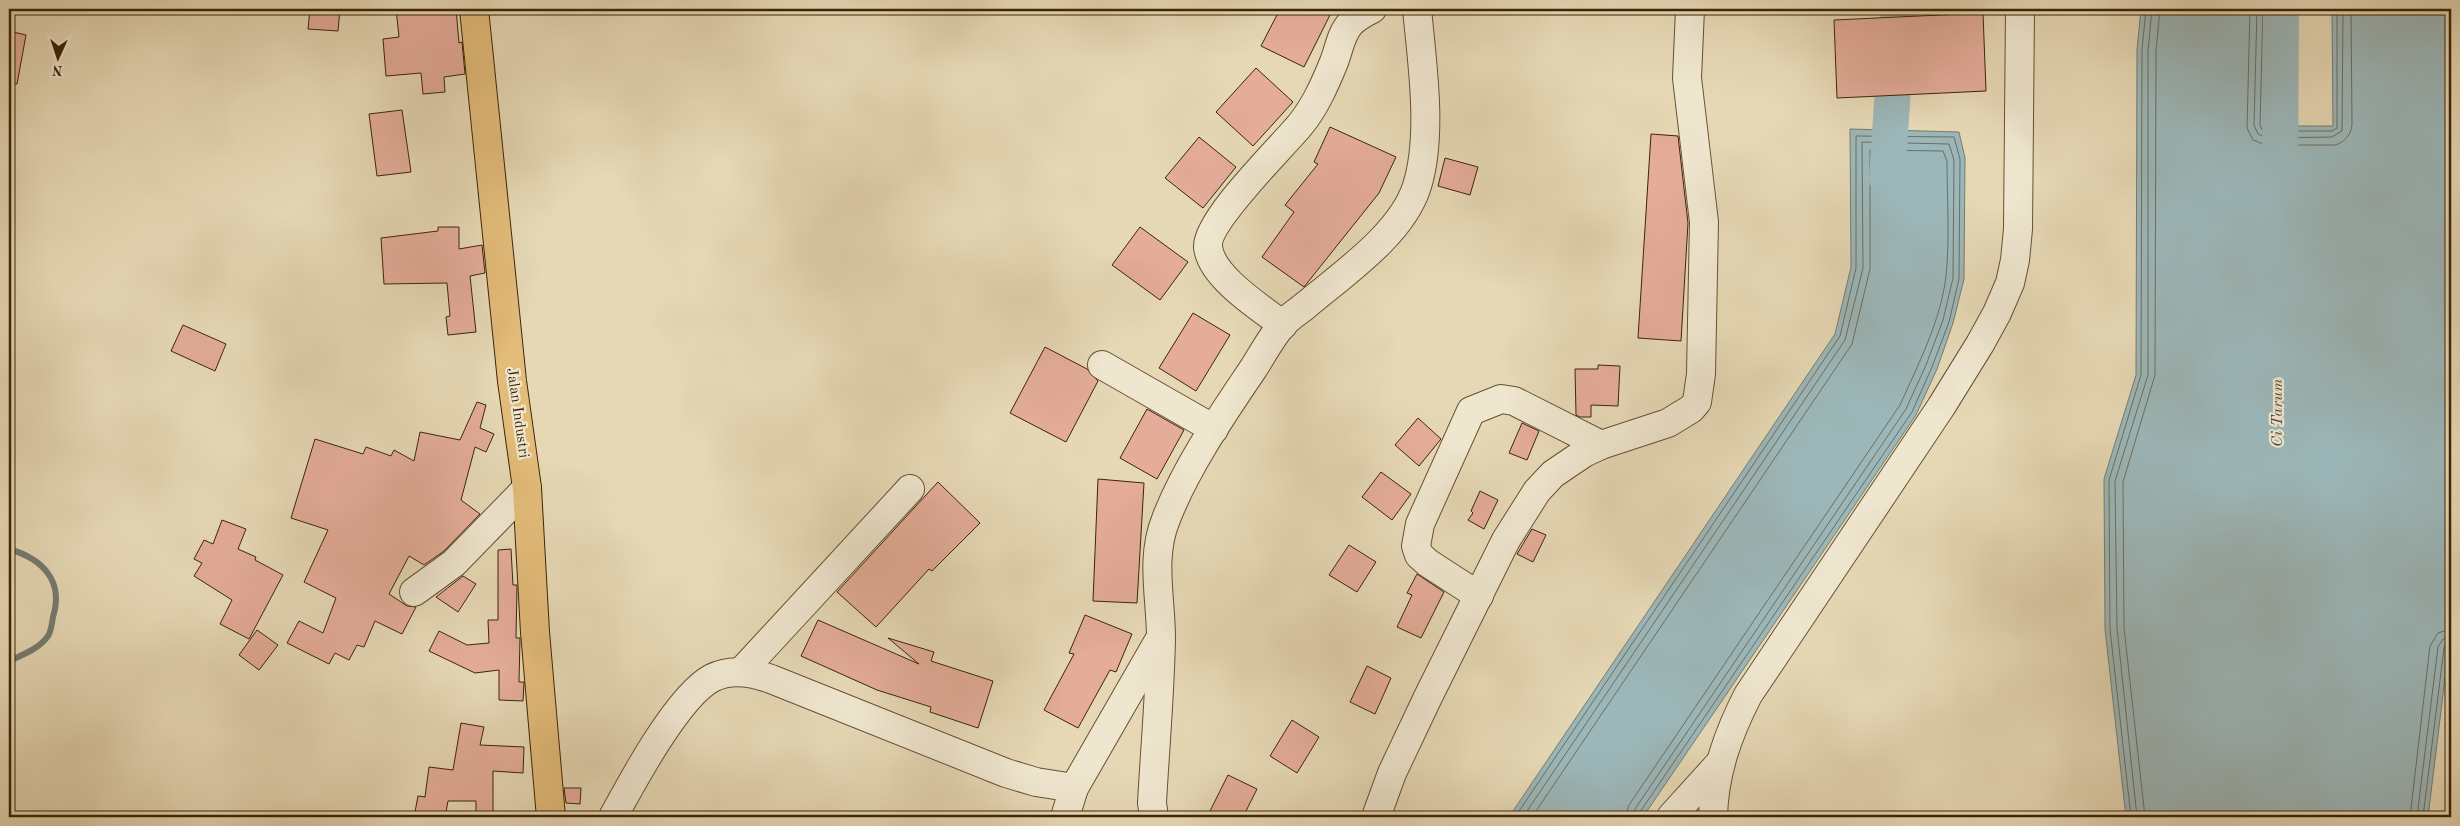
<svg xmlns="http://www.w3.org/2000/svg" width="2460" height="826" font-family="'Old Standard TT',serif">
	<rect width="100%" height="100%" fill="#e6d8b5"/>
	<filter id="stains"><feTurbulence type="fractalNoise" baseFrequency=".004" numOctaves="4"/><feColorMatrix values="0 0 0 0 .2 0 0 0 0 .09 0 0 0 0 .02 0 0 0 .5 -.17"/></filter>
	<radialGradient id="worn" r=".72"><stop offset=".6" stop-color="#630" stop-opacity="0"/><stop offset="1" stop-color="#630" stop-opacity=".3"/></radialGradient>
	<g fill="#9cb7b9" stroke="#767c71">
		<polygon points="2141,9 2268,9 2266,126 2333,126 2332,9 2451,9 2451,629 2428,817 2126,817 2105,629 2104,479 2136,375 2137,50"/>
		<polygon points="1850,129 1959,132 1965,158 1964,279 1953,323 1937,369 1916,415 1643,817 1509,817 1835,334 1851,267"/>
	</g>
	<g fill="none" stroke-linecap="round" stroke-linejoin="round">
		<g stroke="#6c6e60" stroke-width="1">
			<path d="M2250,9l-3,119 6,12 13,5h69c10,-3 16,-10 17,-20l-1,-116"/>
			<polyline points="2257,9 2254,125 2258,134 2267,138 2332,137 2342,131 2343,9"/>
			<polyline points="2263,9 2260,125 2262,130 2267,131 2332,131 2337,128 2337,9"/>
			<polyline points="1515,817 1840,336 1856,268 1856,136 1954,137 1960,159 1959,279 1949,322 1932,367 1912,412 1640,812 1639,817"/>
			<polyline points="1523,817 1845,340 1863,268 1862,142 1949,144 1954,160 1953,278 1943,320 1926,365 1906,409 1635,809 1633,817"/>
			<path d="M1532,817l320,-473 18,-75v-119l73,1 4,10c0,38 3,77 -1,115 -5,44 -28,89 -46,129l-271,400 -4,12"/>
			<polyline points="2131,817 2110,629 2109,480 2141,375 2142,50 2146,9"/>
			<polyline points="2137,817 2117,628 2115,481 2148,375 2148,51 2152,9"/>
			<polyline points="2145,817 2124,628 2123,482 2155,375 2156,51 2160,9"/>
			<polyline points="2410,817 2430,646 2438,633 2451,629"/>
			<polyline points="2417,817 2438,647 2443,639 2451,637"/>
			<polyline points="2423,817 2444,648 2446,644 2451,643"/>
		</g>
		<path stroke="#767c71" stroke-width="6" d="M9,549c34,10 55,32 44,68 -1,6 -2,15 -5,19 -9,13 -26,19 -39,25"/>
		<g stroke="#9cb7b9" stroke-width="36">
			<polyline points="2280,177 2281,9"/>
			<polyline points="1887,179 1897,27 1900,9"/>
		</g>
	</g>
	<g fill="#e4ac99" stroke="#3c2406">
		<polygon points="310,9 340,9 338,31 308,29"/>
		<polygon points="396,9 456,9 459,43 462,42 465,74 444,77 445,92 423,94 421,73 386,76 383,39 399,37"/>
		<polygon points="1280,9 1333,9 1304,67 1261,46"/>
		<polygon points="1983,13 1986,91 1837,98 1834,20"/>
		<polygon points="9,31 26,35 17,84 9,83"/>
		<polygon points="1256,68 1293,102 1253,146 1216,112"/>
		<polygon points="402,110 411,172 377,176 369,114"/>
		<polygon points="1330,127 1396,157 1379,193 1304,287 1262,257 1294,212 1285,205 1318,164 1314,162"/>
		<polygon points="1651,134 1678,136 1688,223 1681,341 1638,338"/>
		<polygon points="1199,137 1236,167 1203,208 1165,178"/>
		<polygon points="1445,158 1478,167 1470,195 1438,186"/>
		<polygon points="438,227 459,227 459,249 482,245 485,273 470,276 476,332 448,335 446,317 450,316 447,283 384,284 381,238 438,231"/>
		<polygon points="1140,227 1188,262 1160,300 1112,265"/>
		<polygon points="1193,313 1230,335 1196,391 1159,368"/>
		<polygon points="183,325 226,344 215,371 171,351"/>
		<polygon points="1045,347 1087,369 1098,381 1066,442 1010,413"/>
		<polygon points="1598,365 1620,366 1618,406 1591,405 1591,417 1580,417 1576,415 1575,369 1598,369"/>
		<polygon points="477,402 486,405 480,428 494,434 486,452 475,447 461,500 480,514 444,551 424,565 409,556 389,594 407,606 416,607 402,634 375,621 364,647 357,645 349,660 335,653 329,664 287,643 299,621 323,633 336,598 304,582 328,530 291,518 315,439 363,454 366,447 391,456 394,450 414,461 420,432 460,440"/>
		<polygon points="1147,409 1184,430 1157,479 1120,458"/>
		<polygon points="1418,418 1441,439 1419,466 1395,445"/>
		<polygon points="1522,423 1539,431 1527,460 1509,453"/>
		<polygon points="1381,472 1411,494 1392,520 1362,497"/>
		<polygon points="1098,479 1144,483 1137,603 1093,601"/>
		<polygon points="938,482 980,523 932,571 929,569 876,627 837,592"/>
		<polygon points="1480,491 1498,500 1484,529 1468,520 1473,513 1471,511"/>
		<polygon points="222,520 246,529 238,549 256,557 255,560 283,575 249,639 220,624 232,600 194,576 202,563 194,559 204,540 213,544"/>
		<polygon points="1532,529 1546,535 1533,562 1517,554"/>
		<polygon points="1349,545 1376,562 1357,592 1329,575"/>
		<polygon points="511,549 513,585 517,585 516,638 520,638 519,682 524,682 523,701 499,700 499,670 475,673 429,651 439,631 467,645 489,643 488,620 498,620 498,550"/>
		<polygon points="1417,574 1444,592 1421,638 1397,627 1412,595 1407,593"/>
		<polygon points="463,576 476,584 458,612 436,597"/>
		<polygon points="1085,615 1132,634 1116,672 1110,670 1078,728 1044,710 1074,654 1069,653"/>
		<polygon points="818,620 919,664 888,638 934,652 931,661 993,681 978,728 930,712 931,707 877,690 801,656"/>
		<polygon points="257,630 278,645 259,670 239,655"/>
		<polygon points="1367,666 1391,678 1375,714 1350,702"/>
		<polygon points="1292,720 1319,737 1297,773 1270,756"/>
		<polygon points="461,723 484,727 480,745 524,747 523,773 493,771 493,817 476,817 476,801 448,801 445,817 414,817 418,796 425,797 429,767 453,770"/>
		<polygon points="1228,775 1257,789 1243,817 1222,817 1210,811"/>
		<polygon points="564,788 581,788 580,804 566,803"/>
	</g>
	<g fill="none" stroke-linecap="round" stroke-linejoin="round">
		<g stroke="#665132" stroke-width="30">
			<g id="minor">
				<path d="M1283,325c-22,-17 -72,-48 -75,-78 -2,-26 73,-99 92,-122 15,-18 25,-41 34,-63 5,-13 7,-28 16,-38 6,-7 14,-11 22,-15"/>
				<polyline points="1102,365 1214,429"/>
				<polyline points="414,592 454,563 527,488"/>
				<polyline points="1479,596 1428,563 1419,555 1416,546 1420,524 1471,411 1501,399 1514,401 1601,445"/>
				<polyline points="741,672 910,489"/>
				<path d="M613,817c19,-35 65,-121 99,-139 19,-10 40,-6 59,1l235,94 30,9 38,6 84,-146"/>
				<polyline points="1065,817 1074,788"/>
				<path d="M1154,817l-2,-14c3,-55 8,-110 9,-165 0,-40 -11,-80 5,-119 20,-52 56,-104 87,-150 9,-14 18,-31 29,-44 7,-8 17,-14 24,-20 38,-32 96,-71 111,-119 16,-51 5,-124 0,-177"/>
				<polyline points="1376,817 1392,773 1428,697 1506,540 1537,491 1553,474 1584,453 1601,445 1668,423 1691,409 1697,402 1701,374 1704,222 1687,78 1690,9"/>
				<polyline points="1671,817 1719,764"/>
				<path d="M1713,817c1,-44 15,-83 35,-122l193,-288 39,-63 17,-31 13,-30 5,-23 3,-31 2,-220"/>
			</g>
		</g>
		<g stroke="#3c2406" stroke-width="30">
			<polyline id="major" points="474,9 512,381 527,488 535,632 551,817"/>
		</g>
		<use href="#minor" stroke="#efe6cf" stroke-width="28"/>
		<use href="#major" stroke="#e3bc7a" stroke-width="28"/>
	</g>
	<g text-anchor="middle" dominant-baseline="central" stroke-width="4.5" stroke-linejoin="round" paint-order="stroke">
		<g font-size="15" fill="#3c2406" stroke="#efe6cf">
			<text transform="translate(517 413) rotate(82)">Jalan Industri</text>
		</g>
		<g font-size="16" font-style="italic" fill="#544933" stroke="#efe6cf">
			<text transform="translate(2278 413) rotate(-90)">Ci Tarum</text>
		</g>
	</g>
	<rect width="2460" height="826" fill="none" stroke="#e6d8b5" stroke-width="30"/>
	<rect x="10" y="10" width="2440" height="806" fill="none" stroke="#3c2406" stroke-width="2.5"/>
	<rect x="15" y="15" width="2430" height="796" fill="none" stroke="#3c2406"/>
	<g transform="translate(58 58) rotate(183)" stroke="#efe6cf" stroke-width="4" paint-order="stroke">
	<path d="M0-4L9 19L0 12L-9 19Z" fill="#3c2406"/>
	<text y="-8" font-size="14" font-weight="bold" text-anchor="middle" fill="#3c2406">N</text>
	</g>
	<rect width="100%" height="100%" filter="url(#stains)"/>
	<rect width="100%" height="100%" fill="url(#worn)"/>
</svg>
